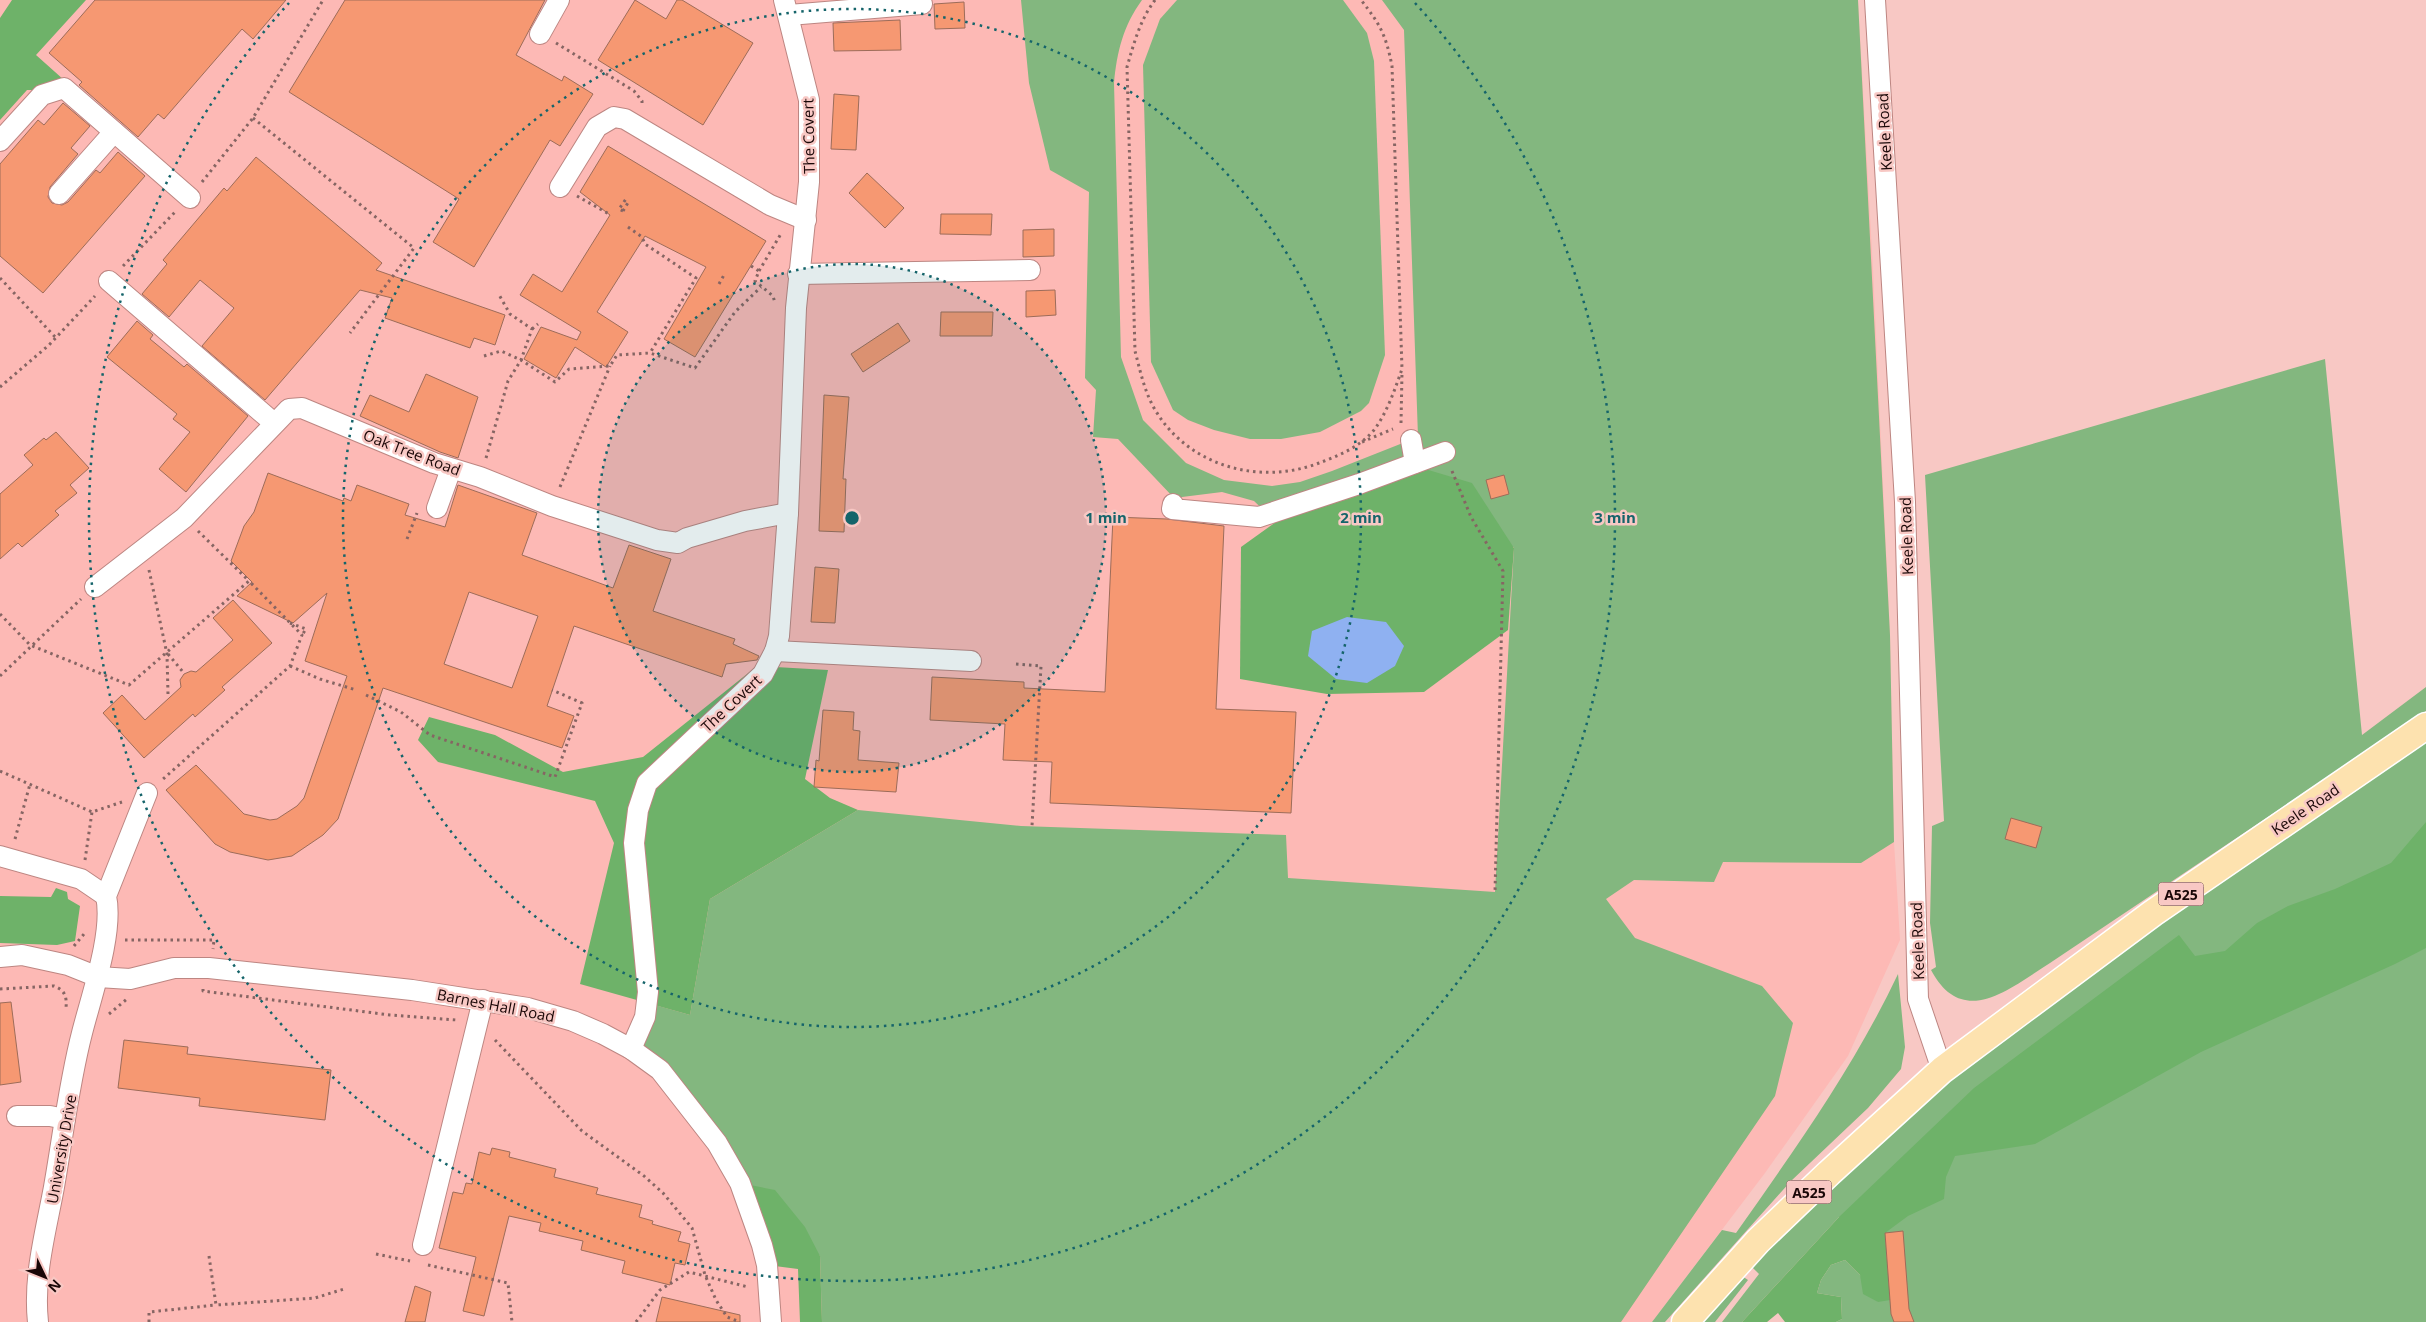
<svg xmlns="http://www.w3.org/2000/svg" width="2426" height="1322" font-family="'Open Sans',sans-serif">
	<rect width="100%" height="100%" fill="#f8c8c4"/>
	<polygon fill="#fdb9b5" points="0,0 1858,0 1873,269 1890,635 1894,842 1900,940 1848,1056 1765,1173 1652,1322 0,1322"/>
	<g fill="#83b77f">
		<path d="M1021,0h121c-19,26 -25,52 -28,83l7,274 22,63 43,43 38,17 48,6 28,-4 32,-11 86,-34 -14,-407 -22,-30h476l32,635 4,207 -33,21 -138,-1 -9,20 -80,-2 -28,19 29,39 127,48 31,37 -18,73 -154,226h-799l-2,-66 -80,-73 -109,-134 17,-46 42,12 20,-116 148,-89 163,16 265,9 2,43 207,14 19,-345 -238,-25 -22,-21 -32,-9 -48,6 -56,-59 -25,-2 3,-47 -11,-12 4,-186 -39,-22 -21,-87z"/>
		<polygon points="1177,0 1343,0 1367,33 1374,61 1385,355 1369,403 1361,411 1320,432 1281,439 1250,439 1214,430 1188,420 1173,410 1151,362 1143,65 1160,19"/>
		<path d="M2325,359l37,376 64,-48v24l-376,252c-40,25 -87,67 -119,7l5,-3 -6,-44 2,-97 12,-5 -19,-346z"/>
		<polygon points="2426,741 2426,1322 1836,1322 1842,1319 1841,1297 1817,1293 1821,1280 1831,1265 1845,1260 1860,1275 1878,1302 1839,1217 1742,1322 1722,1322 1759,1274 1751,1266 1790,1226 1931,1096 1984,1054 2169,917"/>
		<path d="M1898,974l7,73 -4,22 -33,39 -77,73 -126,141h-13l70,-92 14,3c59,-84 118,-166 162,-259z"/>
		<polygon points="1742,1276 1748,1280 1715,1322 1702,1322"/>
	</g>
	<g fill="#6eb269">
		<polygon points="12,0 86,0 36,55 64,80 55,90 27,90 0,120 0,18"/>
		<polygon points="1415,466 1472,483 1514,548 1508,630 1424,692 1327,694 1240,679 1241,547 1276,522"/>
		<polygon points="757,666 828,670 805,779 830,798 858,810 710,899 690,1015 580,984 614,843 595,801 438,762 418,740 429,717 495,735 563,772 643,757"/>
		<polygon points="2426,822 2426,948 2395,964 2201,1052 2035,1144 1955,1156 1946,1177 1944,1199 1908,1216 1885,1233 1890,1300 1878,1302 1863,1294 1860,1275 1845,1260 1831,1265 1821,1280 1817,1293 1841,1297 1842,1319 1836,1322 1785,1322 1778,1313 1767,1322 1742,1322 1839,1217 1974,1088 2179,935 2195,956 2225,951 2257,923 2288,906 2335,889 2391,863"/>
		<polygon points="56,888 67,892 68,899 80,906 75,941 57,945 0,943 0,896 51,897"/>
		<polygon points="740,1183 775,1190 805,1227 820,1256 822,1322 800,1322 798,1269 767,1265"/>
	</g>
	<polygon fill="#8fb1f1" points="1347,617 1386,622 1404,646 1395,666 1367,683 1336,679 1308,656 1312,631"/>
	<g fill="#f69872" stroke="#9d6c59" fill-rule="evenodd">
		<polygon points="95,0 286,0 253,39 242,29 164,119 158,114 138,137 79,85 82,82 49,53"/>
		<polygon points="345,0 545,0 516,55 562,81 564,76 593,94 560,146 550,140 474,267 433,242 459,199 289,92"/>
		<polygon points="635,0 666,19 677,0 682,0 753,43 703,125 598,60"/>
		<polygon points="964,2 965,28 935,29 934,4"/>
		<polygon points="900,20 901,50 834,51 833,23"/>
		<polygon points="834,94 859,96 856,150 831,149"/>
		<polygon points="63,103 90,126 71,148 78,154 50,187 48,197 52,203 62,205 68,202 96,170 100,173 118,152 145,176 43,293 0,256 0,164 38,120 44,125"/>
		<polygon points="608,146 766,241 695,357 664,339 706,267 645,236 597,312 628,332 606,367 575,347 556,378 524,359 541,327 577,340 581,332 520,295 533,274 562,292 610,215 580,192"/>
		<polygon points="256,157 382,263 376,270 505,315 495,345 474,338 470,348 385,318 392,298 360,290 265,400 202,346 234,308 200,280 169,317 142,294 167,264 163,260 224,188 227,191"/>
		<polygon points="867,173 904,208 885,228 849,193"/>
		<polygon points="941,214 992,214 991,235 940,234"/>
		<polygon points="1054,229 1054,256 1023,257 1023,230"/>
		<polygon points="1055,290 1056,315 1026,317 1026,291"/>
		<polygon points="941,312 993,312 992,336 940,336"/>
		<polygon points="137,321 153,335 150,339 184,367 187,364 248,416 186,492 159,469 190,432 173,419 177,414 107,357"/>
		<polygon points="898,323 910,341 863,372 851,354"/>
		<polygon points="426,374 478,397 458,458 440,452 360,416 370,395 409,412"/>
		<polygon points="824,395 849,397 843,479 846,479 844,532 819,531"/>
		<polygon points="56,432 89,468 70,485 77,493 55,511 59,515 22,547 18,543 0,559 0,494 33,465 24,455 44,438 46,440"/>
		<path d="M268,473l75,28 1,-3 7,3 6,-16 52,19 -4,11 40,12 13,-42 79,28 -15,42 91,33 16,-43 42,14 -18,52 82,28 -2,5 26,12 -2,4 -31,4 -4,13 -148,-51 -27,80 27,10 -12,32 -179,-60 -45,131 -15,16 -31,21 -24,4 -38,-8 -15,-8 -49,-54 30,-25 48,49 26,6 7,-1 20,-13 7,-8 43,-122 -42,-15 22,-68 -34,30 -56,-27 15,-14 -21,-21 13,-35 10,-14zM469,592l69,24 -26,72 -68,-24z"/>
		<polygon points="1504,475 1509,494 1491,499 1486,480"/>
		<polygon points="1113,517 1167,519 1224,526 1216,709 1296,712 1291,813 1050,803 1052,762 1003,760 1005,724 930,720 932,677 1024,682 1024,688 1105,692"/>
		<polygon points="815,567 839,569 835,623 811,622"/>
		<polygon points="233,600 272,643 222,687 225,690 195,717 193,714 144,758 103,713 122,695 145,720 181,687 180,680 184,674 191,671 196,672 233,640 213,618"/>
		<polygon points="823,710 854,712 853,730 860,731 858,760 899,763 896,792 814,787 816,760 819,761"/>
		<polygon points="2011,818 2042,827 2036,848 2005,839"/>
		<polygon points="11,1002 21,1082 0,1085 0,1003"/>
		<polygon points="124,1040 188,1047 187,1054 331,1070 325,1120 199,1106 200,1098 118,1088"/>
		<polygon points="492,1148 510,1152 509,1157 556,1169 554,1177 598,1188 596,1194 642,1205 639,1217 653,1221 652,1224 681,1232 678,1241 690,1244 685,1265 675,1263 670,1285 622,1273 625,1261 581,1250 583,1241 539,1231 541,1223 509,1216 484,1316 463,1311 476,1257 439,1248 453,1192 463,1194 466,1183 472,1184 479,1152 490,1155"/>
		<polygon points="1903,1231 1909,1309 1914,1322 1894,1322 1891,1314 1885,1233"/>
		<polygon points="415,1286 431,1292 425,1322 405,1322"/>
		<polygon points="662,1297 740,1315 740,1322 656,1322"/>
	</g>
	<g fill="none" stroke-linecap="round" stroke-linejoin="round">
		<g stroke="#bd8682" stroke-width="22">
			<g id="minor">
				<polyline points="1875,0 1905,502 1918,999 1942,1070"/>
				<polyline points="789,15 922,4"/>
				<polyline points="540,34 559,0"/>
				<polyline points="0,141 42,95 64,88 190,198"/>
				<polyline points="560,187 597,127 614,117 625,119 770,205 806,220"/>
				<polyline points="59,194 114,132"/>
				<polyline points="798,274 1030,270"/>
				<polyline points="109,281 274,423"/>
				<polyline points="1411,440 1415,463"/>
				<polyline points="1173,504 1172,509 1259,517 1359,484 1445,452"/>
				<polyline points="437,508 451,469"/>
				<polyline points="95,587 184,518 289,409 302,408 434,463 480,477 552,506 657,540 678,543 687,538 745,521 788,513"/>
				<polyline points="775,651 971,661"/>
				<polyline points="0,856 81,879 106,896"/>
				<polyline points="0,957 22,955 68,965 98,977 130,979 174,968 209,968 412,990 528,1008 573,1021 603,1034 631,1049 660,1070 717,1143 740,1183 762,1245 767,1265 771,1322"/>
				<polyline points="631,1049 645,1017 648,992 634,843 638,810 647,783 763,674 775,651 779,636 788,513 796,308 809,182 809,100 784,0"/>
				<polyline points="17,1116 50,1116 65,1119"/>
				<polyline points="423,1245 483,1000"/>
				<path d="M38,1322c-5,-46 8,-91 16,-135 9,-51 15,-104 28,-154 9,-36 32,-101 24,-137l41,-103"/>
			</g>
		</g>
		<g stroke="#fff" stroke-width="29">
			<polyline id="major" points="1685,1322 1758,1241 1829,1173 1942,1070 2153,913 2426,726"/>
		</g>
		<g stroke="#866563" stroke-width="3" stroke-dasharray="2.5 4" stroke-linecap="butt">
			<path d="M1155,0c-15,20 -21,43 -28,67l8,284c5,19 9,39 19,57 33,58 105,78 165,55 19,-7 41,-16 55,-33 13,-17 21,-41 28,-61l-10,-303c-6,-31 -12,-42 -31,-66"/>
			<polyline points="556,43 634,91 642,101 642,105"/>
			<polyline points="253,118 414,248 350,333"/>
			<polyline points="202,182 253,118 323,0"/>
			<polyline points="577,196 609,214"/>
			<polyline points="623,211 619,209 626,199"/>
			<polyline points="623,211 629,201"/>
			<polyline points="628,227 642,237 645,244 696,278 650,353"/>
			<polyline points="123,266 176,211"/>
			<polyline points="751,266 759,271 755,281 773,296 775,303"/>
			<polyline points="759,271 782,232"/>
			<polyline points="0,278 56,338"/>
			<polyline points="719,284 724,275"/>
			<polyline points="532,329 538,324"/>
			<polyline points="484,356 501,351 521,360 532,329 510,314 498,293"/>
			<polyline points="0,387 49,345 95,296"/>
			<polyline points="1401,423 1402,372"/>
			<polyline points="1362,442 1393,429"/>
			<polyline points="486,458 508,381 521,360 555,382 569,369 610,366 617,355 650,353 695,368 735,312 761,287"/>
			<polyline points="1452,471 1471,517 1503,571 1495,892"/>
			<polyline points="560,487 610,366"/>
			<polyline points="198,531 249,581"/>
			<polyline points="407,539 417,513"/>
			<polyline points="149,570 167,654 168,695"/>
			<polyline points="0,614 30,645 129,685 249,581 302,635 290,666 162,780"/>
			<polyline points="290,623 306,629 302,635"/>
			<polyline points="168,654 183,672"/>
			<polyline points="1016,664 1041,666 1032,826"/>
			<polyline points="290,666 320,679 356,690"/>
			<polyline points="0,676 81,599"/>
			<polyline points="366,695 401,712 430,735 555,777 582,703 552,690"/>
			<polyline points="0,771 92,812 122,802"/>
			<polyline points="15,839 30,784"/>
			<polyline points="85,860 92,812"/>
			<polyline points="125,940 214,940 213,949"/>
			<polyline points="74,946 84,934"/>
			<path d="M0,989l54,-3c11,4 13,11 12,22"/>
			<polyline points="203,989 203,991 390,1015 457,1020"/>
			<polyline points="109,1014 127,999"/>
			<polyline points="495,1040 582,1131 644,1176 663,1193 692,1228 705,1275 716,1300 727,1317 740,1322"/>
			<polyline points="376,1254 410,1261"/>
			<polyline points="209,1256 216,1305 315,1298 344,1289"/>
			<polyline points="428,1265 508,1283 512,1322"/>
			<polyline points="149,1322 149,1312 216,1305"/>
			<polyline points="636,1322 660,1290 689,1272 748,1287"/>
		</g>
		<use href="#minor" stroke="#fff" stroke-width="20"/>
		<use href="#major" stroke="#fde2af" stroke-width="26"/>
	</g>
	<circle cx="852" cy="518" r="254" fill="#15646a" fill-opacity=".12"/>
	<g fill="none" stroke="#15646a" stroke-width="2.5" stroke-dasharray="2.5 5">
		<circle cx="852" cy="518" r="254"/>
		<circle cx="852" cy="518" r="509"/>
		<path d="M1415 3A763 763 0 1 1 289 3"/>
	</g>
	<g text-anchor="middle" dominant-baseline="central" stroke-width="5" stroke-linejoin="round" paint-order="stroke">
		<g fill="#f8c8c4" stroke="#5d4140" stroke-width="1">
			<rect x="2158.5" y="882.5" width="45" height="23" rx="4"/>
			<rect x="1786.5" y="1180.5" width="45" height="23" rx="4"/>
		</g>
		<g font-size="14" font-weight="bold" fill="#1a0707">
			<text x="2181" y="894">A525</text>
			<text x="1809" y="1192">A525</text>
		</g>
		<g font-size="15" fill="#1a0707" stroke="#f8c8c4">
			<text transform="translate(1884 132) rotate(-93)">Keele Road</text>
			<text transform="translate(808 136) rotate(-91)">The Covert</text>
			<text transform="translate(412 452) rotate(21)">Oak Tree Road</text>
			<text transform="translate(1906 536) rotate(-92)">Keele Road</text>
			<text transform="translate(731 703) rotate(-43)">The Covert</text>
			<text transform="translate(2305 809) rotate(-34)">Keele Road</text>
			<text transform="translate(1917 941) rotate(-92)">Keele Road</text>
			<text transform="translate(496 1005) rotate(11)">Barnes Hall Road</text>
			<text transform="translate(61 1149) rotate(-80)">University Drive</text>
		</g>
	</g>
	<circle cx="852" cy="518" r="8" fill="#15646a" stroke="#f8c8c4" stroke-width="2.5"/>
	<g font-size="15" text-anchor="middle" font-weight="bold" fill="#15646a" stroke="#f8c8c4" stroke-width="5" stroke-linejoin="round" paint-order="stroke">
		<text x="1106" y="523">1 min</text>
		<text x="1361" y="523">2 min</text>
		<text x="1615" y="523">3 min</text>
	</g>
	<g transform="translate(45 1277) rotate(133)" stroke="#f8c8c4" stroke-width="4" paint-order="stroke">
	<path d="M0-4L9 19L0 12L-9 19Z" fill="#1a0707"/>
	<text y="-8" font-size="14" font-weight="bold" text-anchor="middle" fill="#1a0707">N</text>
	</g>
</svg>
